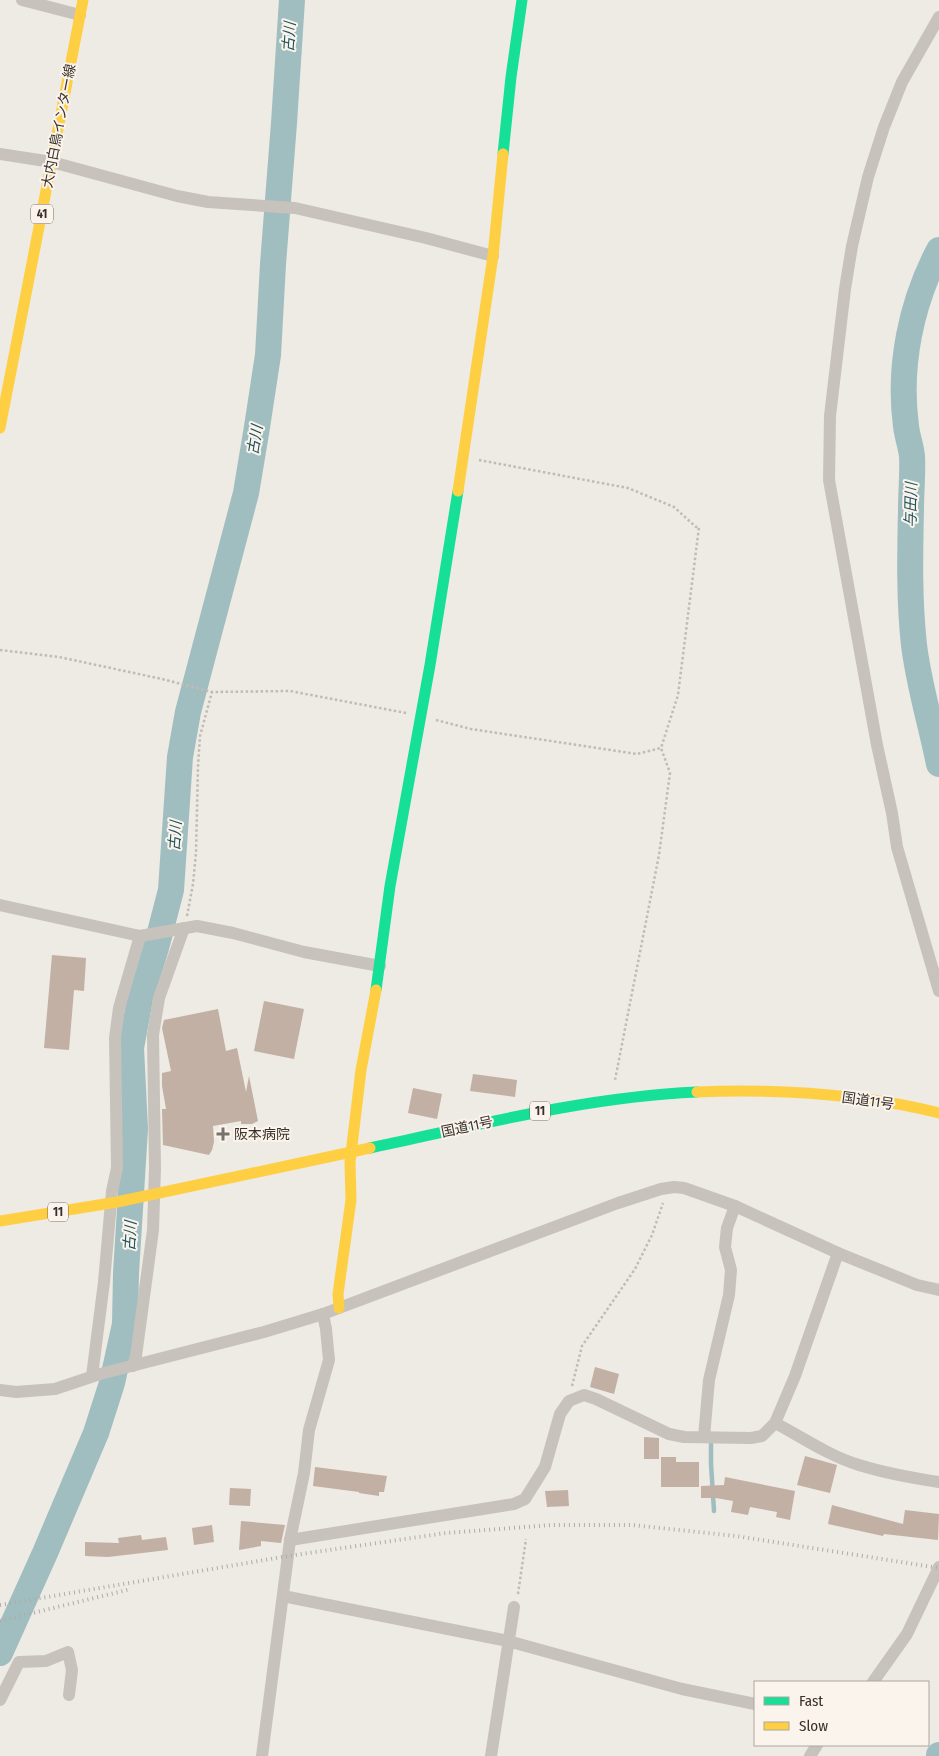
<svg xmlns="http://www.w3.org/2000/svg" width="939" height="1756" font-family="'Fira Sans Condensed','Noto Sans JP',sans-serif">
	<rect width="100%" height="100%" fill="#eeeae4"/>
	<g fill="none" stroke-linecap="round" stroke-linejoin="round">
		<polyline stroke="#a0bec0" stroke-width="4.5" points="711,1444 711,1464 714,1511"/>
		<g stroke="#a0bec0" stroke-width="26">
			<path d="M939,250c-28,53 -41,116 -33,176 1,10 5,20 6,30 1,17 -1,35 -1,53 -1,45 -2,91 3,136 5,41 17,79 25,119"/>
			<polyline points="0,1653 45,1553 96,1433 112,1383 125,1324 126,1273 135,1129 131,1048 140,999 156,948 171,890 180,757 188,712 246,493 257,427 268,355 273,264 284,123 292,0"/>
			<polyline points="939,1756 939,1755"/>
		</g>
	</g>
	<g fill="#c2b0a5">
		<polygon points="52,955 86,958 84,991 74,990 69,1050 44,1048"/>
		<polygon points="264,1001 304,1009 294,1059 254,1051"/>
		<polygon points="218,1009 226,1051 237,1048 246,1092 249,1076 258,1121 252,1124 241,1124 241,1121 213,1126 214,1142 212,1150 209,1155 163,1145 162,1109 166,1109 162,1086 162,1073 171,1071 162,1028 164,1020"/>
		<polygon points="473,1074 517,1080 515,1097 470,1091"/>
		<polygon points="413,1088 442,1094 437,1119 408,1113"/>
		<polygon points="595,1367 619,1374 614,1394 590,1387"/>
		<polygon points="644,1437 659,1438 659,1459 644,1459"/>
		<polygon points="805,1456 837,1465 830,1493 797,1485"/>
		<polygon points="661,1457 676,1457 676,1462 699,1462 699,1487 661,1487"/>
		<polygon points="315,1467 387,1476 384,1492 379,1492 379,1496 359,1493 359,1492 313,1486"/>
		<polygon points="725,1477 795,1491 790,1520 776,1517 777,1512 750,1507 748,1515 731,1512 733,1501 716,1498 701,1498 701,1486 724,1485"/>
		<polygon points="230,1488 251,1489 250,1506 229,1505"/>
		<polygon points="568,1490 569,1506 547,1507 545,1491"/>
		<polygon points="832,1505 903,1524 905,1510 939,1514 938,1540 884,1534 883,1536 828,1524"/>
		<polygon points="241,1521 285,1525 281,1543 261,1541 261,1546 239,1550"/>
		<polygon points="212,1525 214,1542 194,1545 192,1528"/>
		<polygon points="141,1535 142,1540 166,1537 168,1550 108,1557 85,1556 85,1542 119,1543 118,1538"/>
	</g>
	<g fill="none" stroke-linecap="round" stroke-linejoin="round">
		<g stroke="#c0bbb5" stroke-width="2.5" stroke-dasharray="2.5 2.5" stroke-linecap="butt">
			<polyline points="479,460 628,488 674,507 696,527 699,527 678,695 661,748 670,773 659,855 615,1080"/>
			<polyline points="0,650 59,657 162,679 212,692 290,691 406,713"/>
			<polyline points="436,720 471,729 637,754 661,748"/>
			<polyline points="187,916 193,884 196,853 198,766 200,736 212,692"/>
			<polyline points="572,1386 582,1346 635,1269 652,1235 663,1203"/>
			<polyline points="518,1594 526,1539"/>
		</g>
		<g stroke="#c7c2bc" stroke-width="12">
			<polyline points="22,0 80,15"/>
			<polyline points="939,17 902,82 884,127 868,177 852,246 845,289 830,416 829,480 877,745 892,813 897,847 939,991"/>
			<polyline points="0,154 52,162 177,196 208,202 295,208 426,238 493,256"/>
			<polyline points="0,905 140,936 197,926 233,933 304,952 380,966"/>
			<polyline points="133,1366 136,1356 153,1230 155,1168 153,1035 159,998 184,928"/>
			<polyline points="92,1376 104,1282 112,1191 117,1168 115,1038 119,1008 140,936"/>
			<polyline points="0,1390 16,1392 55,1389 100,1374 264,1332 323,1314 618,1203 661,1189 674,1187 684,1188 735,1206 838,1253 917,1285 939,1290"/>
			<path d="M775,1423c27,14 54,33 84,42 26,8 53,13 80,17"/>
			<polyline points="704,1437 709,1380 729,1295 731,1270 725,1247 727,1228 735,1206"/>
			<polyline points="290,1540 514,1504 525,1499 545,1467 560,1414 569,1401 584,1395 596,1399 669,1434 684,1437 751,1438 762,1436 775,1423 795,1376 838,1253"/>
			<polyline points="283,1596 508,1641 682,1689 755,1704"/>
			<polyline points="873,1682 907,1634 939,1567"/>
			<polyline points="0,1700 19,1662 46,1661 68,1652 72,1670 69,1695"/>
			<polyline points="262,1756 290,1540 304,1473 309,1430 329,1360 326,1329 323,1314"/>
			<polyline points="491,1756 514,1607"/>
			<polyline points="810,1756 817,1745"/>
		</g>
		<g stroke="#16e098" stroke-width="11">
			<polyline points="503,154 511,77 522,0"/>
			<polyline points="376,990 390,886 430,665 458,491"/>
			<path d="M370,1148c108,-23 216,-51 327,-56"/>
		</g>
		<g stroke="#ffcf43" stroke-width="11">
			<polyline points="0,428 83,0"/>
			<polyline points="458,491 493,256 503,154"/>
			<path d="M697,1092c78,-3 166,2 242,21"/>
			<polyline points="0,1221 117,1202 370,1148"/>
			<polyline points="339,1308 338,1294 351,1200 350,1162 361,1070 376,990"/>
		</g>
		<g stroke="#b0aba6" stroke-width="4" stroke-dasharray="1 4" stroke-linecap="butt">
			<polyline points="0,1605 288,1556 446,1533 552,1525 632,1525 736,1536 939,1568"/>
			<polyline points="0,1621 131,1589"/>
		</g>
	</g>
	<path fill="#78716b" stroke="#faf4ec" stroke-width="2" d="M220.5 1126.5h5v5h5v5h-5v5h-5v-5h-5v-5h5z"/>
	<g text-anchor="middle" dominant-baseline="central" stroke-width="4" stroke-linejoin="round" paint-order="stroke">
		<g fill="#faf4ec" stroke="#736b64" stroke-width="1">
			<rect x="31" y="204.5" width="22" height="19" rx="4"/>
			<rect x="530" y="1101.5" width="20" height="19" rx="4"/>
			<rect x="48" y="1202.5" width="20" height="19" rx="4"/>
		</g>
		<g font-size="12" font-weight="bold" fill="#39302a">
			<text x="42" y="214">41</text>
			<text x="540" y="1111">11</text>
			<text x="58" y="1212">11</text>
		</g>
		<g font-size="14" fill="#39302a" stroke="#faf4ec">
			<text transform="translate(59 126) rotate(-79)">大内白鳥インター線</text>
			<text transform="translate(868 1101) rotate(8)">国道11号</text>
			<text transform="translate(467 1127) rotate(-12)">国道11号</text>
		</g>
		<g font-size="14" fill="#39302a" stroke="#faf4ec" text-anchor="start">
			<text x="234" y="1134">阪本病院</text>
		</g>
		<g font-size="15" font-style="italic" fill="#1f535b" stroke="#faf4ec">
			<text transform="translate(289 37) rotate(-86)">古川</text>
			<text transform="translate(255 440) rotate(-81)">古川</text>
			<text transform="translate(911 505) rotate(-89)">与田川</text>
			<text transform="translate(175 836) rotate(-86)">古川</text>
			<text transform="translate(130 1236) rotate(-87)">古川</text>
		</g>
	</g>
	<rect x="754" y="1681" width="175" height="65" fill="#faf4ec" stroke="#ada69e"/>
	<rect x="764" y="1697" width="25" height="8" fill="#16e098" stroke="#ada69e"/>
	<text x="799" y="1706" font-size="15" fill="#39302a">Fast</text>
	<rect x="764" y="1722" width="25" height="8" fill="#ffcf43" stroke="#ada69e"/>
	<text x="799" y="1731" font-size="15" fill="#39302a">Slow</text>
</svg>
